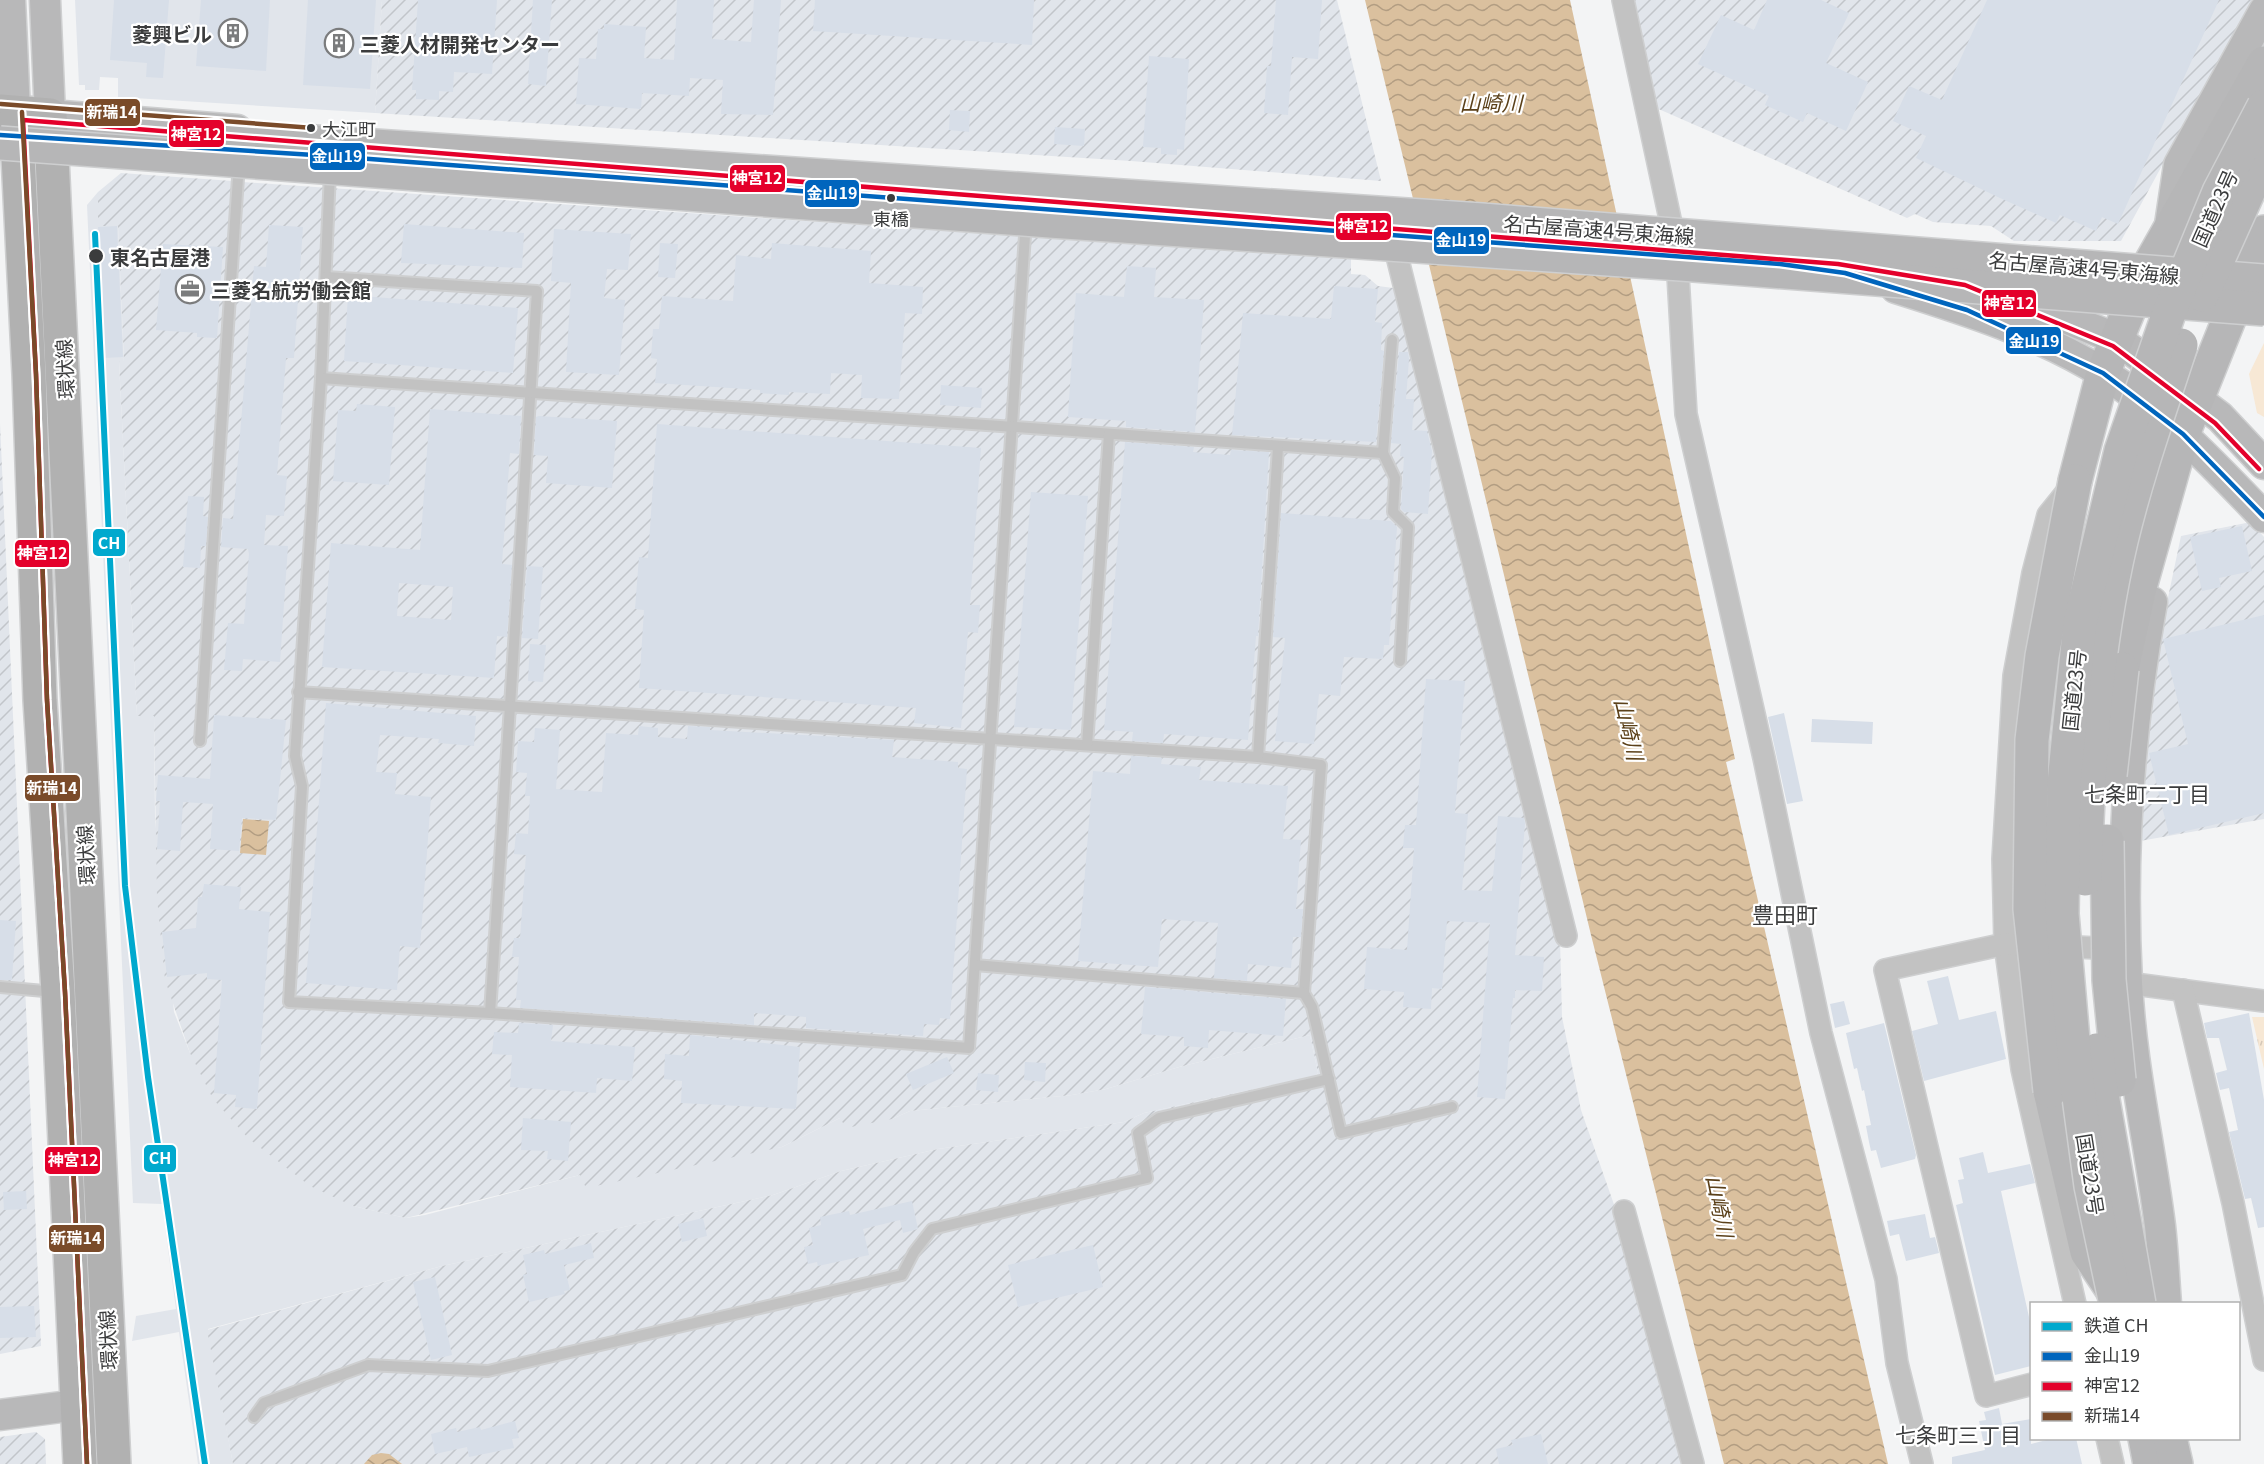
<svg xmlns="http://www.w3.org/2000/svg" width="2264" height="1464" font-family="Georgia,'Noto Sans JP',serif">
	<defs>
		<pattern id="industrial-furrows" width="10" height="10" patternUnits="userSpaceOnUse" patternTransform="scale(1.5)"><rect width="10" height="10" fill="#e1e5eb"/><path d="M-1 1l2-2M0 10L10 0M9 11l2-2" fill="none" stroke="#c2c5ca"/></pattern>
		<pattern id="park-tufts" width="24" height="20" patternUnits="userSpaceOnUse" patternTransform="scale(1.5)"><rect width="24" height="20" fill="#f7e8d5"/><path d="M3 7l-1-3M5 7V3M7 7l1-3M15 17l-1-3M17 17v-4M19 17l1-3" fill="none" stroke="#d5c8b8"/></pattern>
		<pattern id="water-waves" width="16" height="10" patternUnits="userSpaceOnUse" patternTransform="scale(1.5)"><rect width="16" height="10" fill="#dac09e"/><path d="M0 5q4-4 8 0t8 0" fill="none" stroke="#b29d82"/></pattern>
	</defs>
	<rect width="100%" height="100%" fill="#f3f4f5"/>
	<g fill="#e1e5eb">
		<polygon points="75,0 382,0 375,113 118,97 118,78 100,77 99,90 85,90 85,85 79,85"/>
		<polygon points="98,192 98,225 118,225 124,362 119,362 137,715 154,716 155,818 174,1012 190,1053 353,1206 406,1218 425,1215 580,1175 782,1147 840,1118 892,1119 910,1111 1072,1095 1106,1089 1179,1067 1310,1035 1318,1073 1315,1076 1144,1113 1124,1122 938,1149 841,1171 773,1195 442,1266 208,1329 233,1464 198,1464 179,1332 132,1341 136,1316 176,1309 162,1204 133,1203 87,205"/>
	</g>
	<g fill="url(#industrial-furrows)">
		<polygon points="382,0 1337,0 1381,181 1131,161 375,113"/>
		<polygon points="1631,0 2252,0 2121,241 2014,241 1991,226 1933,222 1915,214 1907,218 1654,107"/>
		<polygon points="121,173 232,181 197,705 209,705 243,182 1351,259 1351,274 1365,275 1378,286 1401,289 1560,939 1562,1017 1581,1110 1618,1216 1681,1464 233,1464 207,1330 442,1266 773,1195 841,1171 938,1149 1124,1122 1144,1113 1315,1076 1318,1073 1310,1035 1179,1067 1106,1089 1072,1095 910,1111 892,1119 846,1128 840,1118 782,1147 586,1188 580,1175 406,1218 353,1206 310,1186 248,1138 213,1099 190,1053 165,980 157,898 154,716 137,716 119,362 124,361 118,226 98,226 98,192"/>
		<polygon points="0,423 41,1346 0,1354"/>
		<polygon points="2251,522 2264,537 2264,819 2140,841 2146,741 2158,645 2181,536"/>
		<polygon points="36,1432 45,1439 46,1464 0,1464 0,1437"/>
	</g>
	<polygon fill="#f7e8d5" points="2264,343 2264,417 2257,413 2249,374"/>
	<polygon fill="url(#park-tufts)" points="2252,1017 2264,1017 2264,1069"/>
	<g fill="url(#water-waves)">
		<polygon points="1365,0 1570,0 1735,759 1726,762 1888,1464 1724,1464 1591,935"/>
		<polygon points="243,819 269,821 266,855 240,853"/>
		<polygon points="381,1453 389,1454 402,1464 364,1464 372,1455"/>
	</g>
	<g fill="#d7dee8" fill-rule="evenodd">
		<polygon points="114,0 169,0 163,78 146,77 147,63 110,60"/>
		<polygon points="201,0 270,0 266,71 196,66"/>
		<polygon points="308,0 376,0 370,89 303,85"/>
		<polygon points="418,0 497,0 492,74 454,72 453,92 439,91 439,100 416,99 416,90 412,90"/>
		<polygon points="533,0 552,0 546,86 528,84"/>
		<polygon points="677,0 714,0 712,39 751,42 754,0 781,0 773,115 721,114 723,80 690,78 689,96 642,93 641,109 576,104 579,58 596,59 598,29 604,29 604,24 646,27 644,58 674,60"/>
		<polygon points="815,0 1034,0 1032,45 813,31"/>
		<polygon points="1276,0 1322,0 1318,59 1292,57 1288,115 1264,113 1267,66 1271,66"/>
		<polygon points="1767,0 1821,0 1849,13 1826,63 1868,82 1846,131 1807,113 1803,122 1765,105 1769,96 1698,64 1721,15 1754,30"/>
		<polygon points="1987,0 2219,0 2118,224 2102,217 2096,231 2060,215 2056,223 2000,198 1916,158 1926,136 1893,121 1909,86 1942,100"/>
		<polygon points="1149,56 1189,59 1184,150 1177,149 1177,155 1161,154 1161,148 1143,147"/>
		<polygon points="950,110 970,111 969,132 949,130"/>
		<polygon points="1055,127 1085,129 1084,146 1054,144"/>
		<polygon points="404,224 524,233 522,268 401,263"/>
		<polygon points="269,225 303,227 294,358 286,358 277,475 287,476 284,516 266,515 264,545 288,546 280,662 243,659 242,671 224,670 228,623 244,624 249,554 248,549 221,547 223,518 233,519 254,266 266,267"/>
		<polygon points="117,226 123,357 104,358 98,227"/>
		<polygon points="554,229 631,234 628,270 607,269 604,298 625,300 619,375 566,372 571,283 551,281"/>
		<polygon points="660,243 678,244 675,278 658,277"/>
		<polygon points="772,243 871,251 869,283 923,287 922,314 905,313 899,399 861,398 862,375 831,373 830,394 789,392 789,395 760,393 760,390 655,383 657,359 651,358 653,329 659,329 662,296 733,301 736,255 771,259"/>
		<polygon points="163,244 223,247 217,338 197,337 197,333 156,330"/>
		<polygon points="1127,266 1156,268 1154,297 1204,300 1195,432 1126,427 1126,421 1068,417 1076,293 1124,297"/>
		<polygon points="1334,286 1378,289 1375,322 1382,323 1381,350 1384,351 1376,442 1232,435 1243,313 1331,319"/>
		<polygon points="348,295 518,308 513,373 344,361"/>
		<polygon points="1399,352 1408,352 1409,359 1406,399 1414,399 1412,430 1427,431 1432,451 1428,514 1404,512 1401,509 1404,457 1400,456 1401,444 1391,443"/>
		<polygon points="941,385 982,388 981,408 940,405"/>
		<polygon points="357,404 395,407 389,485 333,481 338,410 356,411"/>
		<path d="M430,409l91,7 -2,38 -9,-1 -8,111 10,1 -5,72 -10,-1 -3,42 -172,-11 9,-124 89,7zM399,583l54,4 -2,33 -54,-4z"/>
		<polygon points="539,416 617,421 612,488 546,483 548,456 534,455 536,417"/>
		<polygon points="657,424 981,448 970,605 980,605 978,633 968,632 961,728 914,723 916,708 639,688 644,610 635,609 639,557 648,558"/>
		<polygon points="1125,442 1194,447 1193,452 1230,455 1231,450 1269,452 1258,636 1256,636 1248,740 1164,734 1163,743 1132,741 1133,732 1104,730"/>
		<polygon points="1031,492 1088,496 1071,730 1014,727"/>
		<polygon points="188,496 204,497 203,516 208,517 206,546 201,546 200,568 183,567"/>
		<polygon points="1281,513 1391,521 1397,527 1389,645 1384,645 1383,659 1344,657 1340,696 1319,694 1314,744 1275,741 1285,638 1273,637"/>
		<polygon points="2242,526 2252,571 2219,578 2221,587 2202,591 2190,537"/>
		<polygon points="527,566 543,567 538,639 522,638"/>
		<polygon points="2264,615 2264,813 2169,835 2149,753 2188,744 2163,639"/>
		<polygon points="530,644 546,645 543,682 528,681"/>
		<polygon points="1426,679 1465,681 1455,813 1468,814 1462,890 1492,891 1498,816 1524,818 1525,823 1515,955 1544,957 1542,991 1515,990 1515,998 1513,998 1505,1099 1477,1097 1490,923 1447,921 1442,989 1432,988 1431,1009 1403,1007 1404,992 1364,989 1367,947 1407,950 1414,848 1403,848 1405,825 1416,825"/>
		<polygon points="326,703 476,716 474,746 438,743 439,739 380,735 376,772 397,773 395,794 431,797 420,948 400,946 397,990 306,983"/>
		<polygon points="1784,713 1803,801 1787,804 1768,717"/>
		<polygon points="214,715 286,720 276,820 242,818 239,851 210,849 213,804 183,802 180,851 157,849 160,801 156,801 158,775 210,779"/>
		<polygon points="1812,719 1873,722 1872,744 1811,742"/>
		<polygon points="639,726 658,728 658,737 687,739 688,726 710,727 710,730 894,740 892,757 958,762 958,768 967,769 950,1019 940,1018 939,1025 924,1024 923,1036 806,1028 806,1017 754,1013 754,1025 520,1008 521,1000 516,1000 519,957 512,957 514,938 520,938 526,855 514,854 516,833 528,834 530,796 525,796 527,773 516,772 518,741 534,742 535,728 560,730 556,789 602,792 606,733 638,735"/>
		<polygon points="1131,756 1162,758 1161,764 1201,767 1199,780 1288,786 1283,839 1301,840 1296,909 1303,909 1301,937 1293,937 1291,968 1248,964 1247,981 1214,978 1218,923 1162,919 1158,967 1078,961 1093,771 1130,774"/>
		<polygon points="204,884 241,887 239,909 270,912 257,1109 235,1107 236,1095 214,1093 222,980 207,979 207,973 167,977 162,932 196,928 198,897 202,897"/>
		<polygon points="0,920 16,921 12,980 0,980"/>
		<polygon points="1948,976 1959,1020 1996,1011 2006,1059 1924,1081 1912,1031 1938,1024 1927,981"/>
		<polygon points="1145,987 1286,999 1283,1036 1209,1030 1208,1048 1184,1046 1184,1037 1141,1034"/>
		<polygon points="1844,1001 1850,1024 1835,1028 1830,1004"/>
		<polygon points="2249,1013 2264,1100 2264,1227 2258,1228 2251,1198 2245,1199 2229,1132 2238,1130 2229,1088 2220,1090 2216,1073 2227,1070 2219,1038 2207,1038 2204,1023"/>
		<polygon points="519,1023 553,1025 551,1041 635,1047 632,1081 597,1078 596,1093 510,1087 512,1055 492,1054 494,1032 518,1033"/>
		<polygon points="1884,1023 1916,1155 1915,1159 1881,1168 1876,1150 1871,1151 1869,1142 1866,1126 1871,1125 1864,1090 1862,1091 1857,1068 1854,1069 1846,1033"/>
		<polygon points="690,1035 800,1047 796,1109 681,1103 682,1081 664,1079 665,1054 689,1056"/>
		<polygon points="947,1057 954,1073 913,1090 906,1074"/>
		<polygon points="1025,1062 1046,1063 1045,1082 1024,1080"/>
		<polygon points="978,1073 999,1075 998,1092 976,1090"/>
		<polygon points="523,1118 571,1122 568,1161 547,1159 548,1151 521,1150"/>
		<polygon points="1983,1152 1988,1173 2030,1164 2035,1183 2001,1191 2031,1326 2031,1366 1995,1375 1956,1205 1963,1203 1958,1180 1964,1179 1959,1158"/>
		<polygon points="26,1191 27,1209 4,1210 3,1192"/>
		<polygon points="912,1201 918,1229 903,1233 900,1220 863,1229 869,1255 818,1266 817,1262 808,1264 804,1247 813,1245 809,1228 821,1225 820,1217 849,1211 850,1215"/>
		<polygon points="1925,1214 1930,1238 1935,1237 1939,1253 1906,1261 1899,1234 1890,1236 1887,1221"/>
		<polygon points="703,1218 707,1236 682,1242 678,1224"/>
		<polygon points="591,1243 594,1258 564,1265 570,1290 564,1291 565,1294 529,1302 523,1275 527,1274 523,1255 544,1250 545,1254"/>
		<polygon points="1093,1245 1103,1287 1018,1307 1008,1265"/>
		<polygon points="435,1277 452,1355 431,1360 413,1282"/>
		<polygon points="34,1306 36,1337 0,1338 0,1307"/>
		<polygon points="1999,1408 2002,1424 2031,1419 2031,1444 2054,1438 2076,1438 2082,1464 1952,1464 1952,1457 1985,1450 1979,1421 1986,1420 1984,1412"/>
		<polygon points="515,1421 519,1438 512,1439 514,1448 469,1457 467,1447 435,1454 431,1434 456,1428 457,1432 480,1427 481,1430"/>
		<polygon points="1541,1434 1548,1464 1499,1464 1496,1449 1513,1445 1511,1440"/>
	</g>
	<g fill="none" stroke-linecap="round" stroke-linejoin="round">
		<g stroke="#cecfd0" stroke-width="14">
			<g id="lane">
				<polyline points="330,172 321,378 295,756 302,786 289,1002 490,1013 969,1048 1026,221"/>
				<polyline points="326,277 537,291 490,1013"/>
				<polyline points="321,378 1383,453 1392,340"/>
				<polyline points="1383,453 1395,478 1393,512 1408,527 1400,661"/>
				<polyline points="298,692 1258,757 1321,765 1304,993 1312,1007 1341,1133 1452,1107"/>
				<polyline points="200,741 239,163"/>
				<polyline points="1087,745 1109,434"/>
				<polyline points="1258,757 1278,447"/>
				<polyline points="975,965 1304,993"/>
				<polyline points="0,987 55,992"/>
				<polyline points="254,1417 264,1403 368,1365 488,1371 902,1275 914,1252 932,1229 1147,1178 1138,1133 1159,1118 1329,1079"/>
			</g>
		</g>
		<g stroke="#cecfd0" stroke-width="24">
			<g id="street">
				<polyline points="1623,0 1675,242"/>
				<polyline points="1392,236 1566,936"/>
				<polyline points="1677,258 1686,414 1764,758 1821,1033 1886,1279 1897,1363 1922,1464"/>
				<polyline points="2069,489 2048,515 2033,573 2014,676 2003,859 2005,944 2022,1069 2075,1304"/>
				<polyline points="2019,945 2005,944 1885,970 1986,1396 2032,1384"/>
				<polyline points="2053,946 2120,949"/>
				<polyline points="2127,983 2264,1001"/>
				<polyline points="2183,990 2233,1203 2264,1360"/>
				<polyline points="1624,1211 1693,1464"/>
				<polyline points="2107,1438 2113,1464"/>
			</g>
		</g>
		<g stroke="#cecfd0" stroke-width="33">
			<g id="secondary">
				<polyline points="10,0 15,112"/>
				<polyline points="45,0 50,115 237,130"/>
				<polyline points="2170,225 2179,165 2264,11"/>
				<path d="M1896,288c70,22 145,46 207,85 62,39 111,92 161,144"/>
				<polyline points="2004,293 2117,339 2220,417 2264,464"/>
				<path d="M2152,602c-23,126 -32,253 -25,381 4,82 23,162 33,243 3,26 4,52 6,78"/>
				<polyline points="0,1415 77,1405"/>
			</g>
		</g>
		<g stroke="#cecfd0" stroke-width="36">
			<g id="primary">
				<polyline points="0,111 50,115 114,1464"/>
				<polyline points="16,117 29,374 40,700 58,992 80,1464"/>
			</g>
		</g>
		<g stroke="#cecfd0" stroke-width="36">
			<g id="highway">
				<polyline points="2075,481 2103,373 2142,278 2264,63"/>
				<polyline points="2122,669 2140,587 2183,434 2264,232"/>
				<polyline points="2050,1091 2087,1252 2113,1291"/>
				<polyline points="2145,1438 2150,1464"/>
				<polyline points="2170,1438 2176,1464"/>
			</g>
		</g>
		<use href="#lane" stroke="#c2c2c2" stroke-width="10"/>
		<use href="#street" stroke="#c2c2c2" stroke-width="21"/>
		<use href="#secondary" stroke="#b8b8b9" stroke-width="30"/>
		<use href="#primary" stroke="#b1b1b1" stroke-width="33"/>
		<use href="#highway" stroke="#b6b6b7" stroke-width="33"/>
		<g stroke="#cecfd0" stroke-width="36" stroke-linecap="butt">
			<g id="highway-bridge">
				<polyline points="211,135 1482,220 2264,281"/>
				<polyline points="0,143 1050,221 1681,264 2264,309"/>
				<polyline points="2202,295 2264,157"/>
				<polyline points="2110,775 2122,669"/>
				<polyline points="2107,841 2109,980 2119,1080"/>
				<path d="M2085,879c3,-114 10,-227 36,-338 16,-67 39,-131 60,-196"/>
				<polyline points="2097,1050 2100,1083 2139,1304"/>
				<polyline points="2050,1091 2030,909 2032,740 2042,656 2075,481"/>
				<polyline points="2116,1304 2091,1186 2076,1075 2062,914 2064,783 2080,623 2121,451 2168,316 2219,192 2264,106"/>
			</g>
		</g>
		<use href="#highway-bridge" stroke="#b6b6b7" stroke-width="33"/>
		<g stroke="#fff" stroke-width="9">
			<polyline id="bus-1" points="0,135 330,156 1780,264 1845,273 1967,310 2103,373 2183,434 2264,517"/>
		</g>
		<g stroke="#fff" stroke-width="9">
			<polyline id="bus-2" points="87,1464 65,992 47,700 36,374 23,120 1838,264 1965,285 2113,346 2215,423 2259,469"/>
		</g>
		<g stroke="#fff" stroke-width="9">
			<g id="bus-3">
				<polyline points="1,104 313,128"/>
				<polyline points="22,112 36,374 47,700 65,992 87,1464"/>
			</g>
		</g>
		<use href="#bus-1" stroke="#0065bd" stroke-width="4.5"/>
		<use href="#bus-2" stroke="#e4002b" stroke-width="4.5"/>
		<use href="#bus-3" stroke="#7a4b2a" stroke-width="4.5"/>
		<g stroke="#fff" stroke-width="10">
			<polyline id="rail-1" points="95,234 125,886 148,1077 205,1464"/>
		</g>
		<use href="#rail-1" stroke="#00a9ce" stroke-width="6"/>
	</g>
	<defs>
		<g id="building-ring" transform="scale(1.5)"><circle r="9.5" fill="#fff" stroke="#7b7c7d" stroke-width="1.5"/><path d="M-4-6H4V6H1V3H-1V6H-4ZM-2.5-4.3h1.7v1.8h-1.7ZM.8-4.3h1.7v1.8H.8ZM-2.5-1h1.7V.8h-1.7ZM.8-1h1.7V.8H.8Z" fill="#7b7c7d"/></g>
		<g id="office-ring" transform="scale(1.5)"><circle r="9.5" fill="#fff" stroke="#7b7c7d" stroke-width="1.5"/><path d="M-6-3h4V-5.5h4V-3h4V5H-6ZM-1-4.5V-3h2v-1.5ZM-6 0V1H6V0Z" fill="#7b7c7d"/></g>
	</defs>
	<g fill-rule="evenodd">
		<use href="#building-ring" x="233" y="33"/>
		<use href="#building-ring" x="339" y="43"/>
		<use href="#office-ring" x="190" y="289"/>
	</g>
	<g fill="#3b3c3d" stroke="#fff" stroke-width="2">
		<circle cx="311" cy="128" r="5"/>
		<circle cx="891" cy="198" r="5"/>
		<circle cx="96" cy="256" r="8"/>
	</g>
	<g text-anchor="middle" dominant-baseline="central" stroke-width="4.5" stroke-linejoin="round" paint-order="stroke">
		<g font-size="18" fill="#3b3c3d" stroke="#fff" text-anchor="start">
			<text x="322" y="128">大江町</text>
			<text x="891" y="218" text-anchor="middle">東橋</text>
		</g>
		<g font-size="20" font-weight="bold" fill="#3b3c3d" stroke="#fff" text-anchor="start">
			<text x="212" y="33" text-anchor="end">菱興ビル</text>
			<text x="360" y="43">三菱人材開発センター</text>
			<text x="211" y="289">三菱名航労働会館</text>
		</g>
		<g font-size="20" fill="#3b3c3d" stroke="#fff">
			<text transform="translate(2214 208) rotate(-66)">国道23号</text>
			<text transform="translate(1599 229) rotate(4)">名古屋高速4号東海線</text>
			<text transform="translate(2084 267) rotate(5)">名古屋高速4号東海線</text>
			<text transform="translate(64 369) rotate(-93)">環状線</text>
			<text transform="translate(2073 690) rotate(-84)">国道23号</text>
			<text transform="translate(85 855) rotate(-93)">環状線</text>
			<text transform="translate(2091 1174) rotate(81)">国道23号</text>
			<text transform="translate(107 1340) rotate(-93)">環状線</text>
		</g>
		<g font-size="20" font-weight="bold" fill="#3b3c3d" stroke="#fff" text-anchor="start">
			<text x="110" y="256">東名古屋港</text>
		</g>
		<g font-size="21" font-style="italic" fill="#5b4019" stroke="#fff">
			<text x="1491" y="102">山崎川</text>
			<text transform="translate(1630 729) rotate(77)">山崎川</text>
			<text transform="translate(1721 1206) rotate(79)">山崎川</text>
		</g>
		<g font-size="21" fill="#3b3c3d" stroke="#fff">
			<text x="2147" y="793">七条町二丁目</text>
			<text x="1958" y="1434">七条町三丁目</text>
		</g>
		<g font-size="22" fill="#3b3c3d" stroke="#fff">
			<text x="1785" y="913">豊田町</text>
		</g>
	</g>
	<g stroke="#fff" stroke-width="2">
		<rect x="84" y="98" width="57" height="29" rx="6" fill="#7a4b2a"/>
		<rect x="168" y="119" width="57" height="29" rx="6" fill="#e4002b"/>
		<rect x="309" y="142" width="57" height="29" rx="6" fill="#0065bd"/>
		<rect x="729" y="164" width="57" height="29" rx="6" fill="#e4002b"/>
		<rect x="804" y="179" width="56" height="29" rx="6" fill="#0065bd"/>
		<rect x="1335" y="212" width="57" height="29" rx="6" fill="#e4002b"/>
		<rect x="1433" y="226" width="57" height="29" rx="6" fill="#0065bd"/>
		<rect x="1981" y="289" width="56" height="29" rx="6" fill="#e4002b"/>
		<rect x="2005" y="326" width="57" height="29" rx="6" fill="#0065bd"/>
		<rect x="92" y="528" width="34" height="29" rx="6" fill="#00a9ce"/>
		<rect x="14" y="539" width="56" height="29" rx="6" fill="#e4002b"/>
		<rect x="24" y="774" width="57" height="28" rx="6" fill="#7a4b2a"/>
		<rect x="143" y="1144" width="34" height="29" rx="6" fill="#00a9ce"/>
		<rect x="44" y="1146" width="57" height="29" rx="6" fill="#e4002b"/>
		<rect x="48" y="1224" width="57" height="29" rx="6" fill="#7a4b2a"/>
	</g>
	<g font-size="16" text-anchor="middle" font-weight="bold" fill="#fff">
		<text x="112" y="118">新瑞14</text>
		<text x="196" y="140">神宮12</text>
		<text x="337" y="162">金山19</text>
		<text x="757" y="184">神宮12</text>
		<text x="832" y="199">金山19</text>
		<text x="1363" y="232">神宮12</text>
		<text x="1461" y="246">金山19</text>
		<text x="2009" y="309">神宮12</text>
		<text x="2034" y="347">金山19</text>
		<text x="109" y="549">CH</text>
		<text x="42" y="559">神宮12</text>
		<text x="52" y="794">新瑞14</text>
		<text x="160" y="1164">CH</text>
		<text x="73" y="1166">神宮12</text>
		<text x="76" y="1244">新瑞14</text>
	</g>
	<rect x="2030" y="1302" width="210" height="138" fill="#ffffff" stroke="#b1b1b1" stroke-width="1.5"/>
	<rect x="2042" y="1322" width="30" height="9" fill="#00a9ce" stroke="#b1b1b1" stroke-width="1.5"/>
	<text x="2084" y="1332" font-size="18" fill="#3b3c3d">鉄道 CH</text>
	<rect x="2042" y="1352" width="30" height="9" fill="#0065bd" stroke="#b1b1b1" stroke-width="1.5"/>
	<text x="2084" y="1362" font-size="18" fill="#3b3c3d">金山19</text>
	<rect x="2042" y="1382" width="30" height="9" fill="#e4002b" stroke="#b1b1b1" stroke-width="1.5"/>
	<text x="2084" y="1392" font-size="18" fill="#3b3c3d">神宮12</text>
	<rect x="2042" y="1412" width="30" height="9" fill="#7a4b2a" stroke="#b1b1b1" stroke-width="1.5"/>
	<text x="2084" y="1422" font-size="18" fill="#3b3c3d">新瑞14</text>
</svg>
